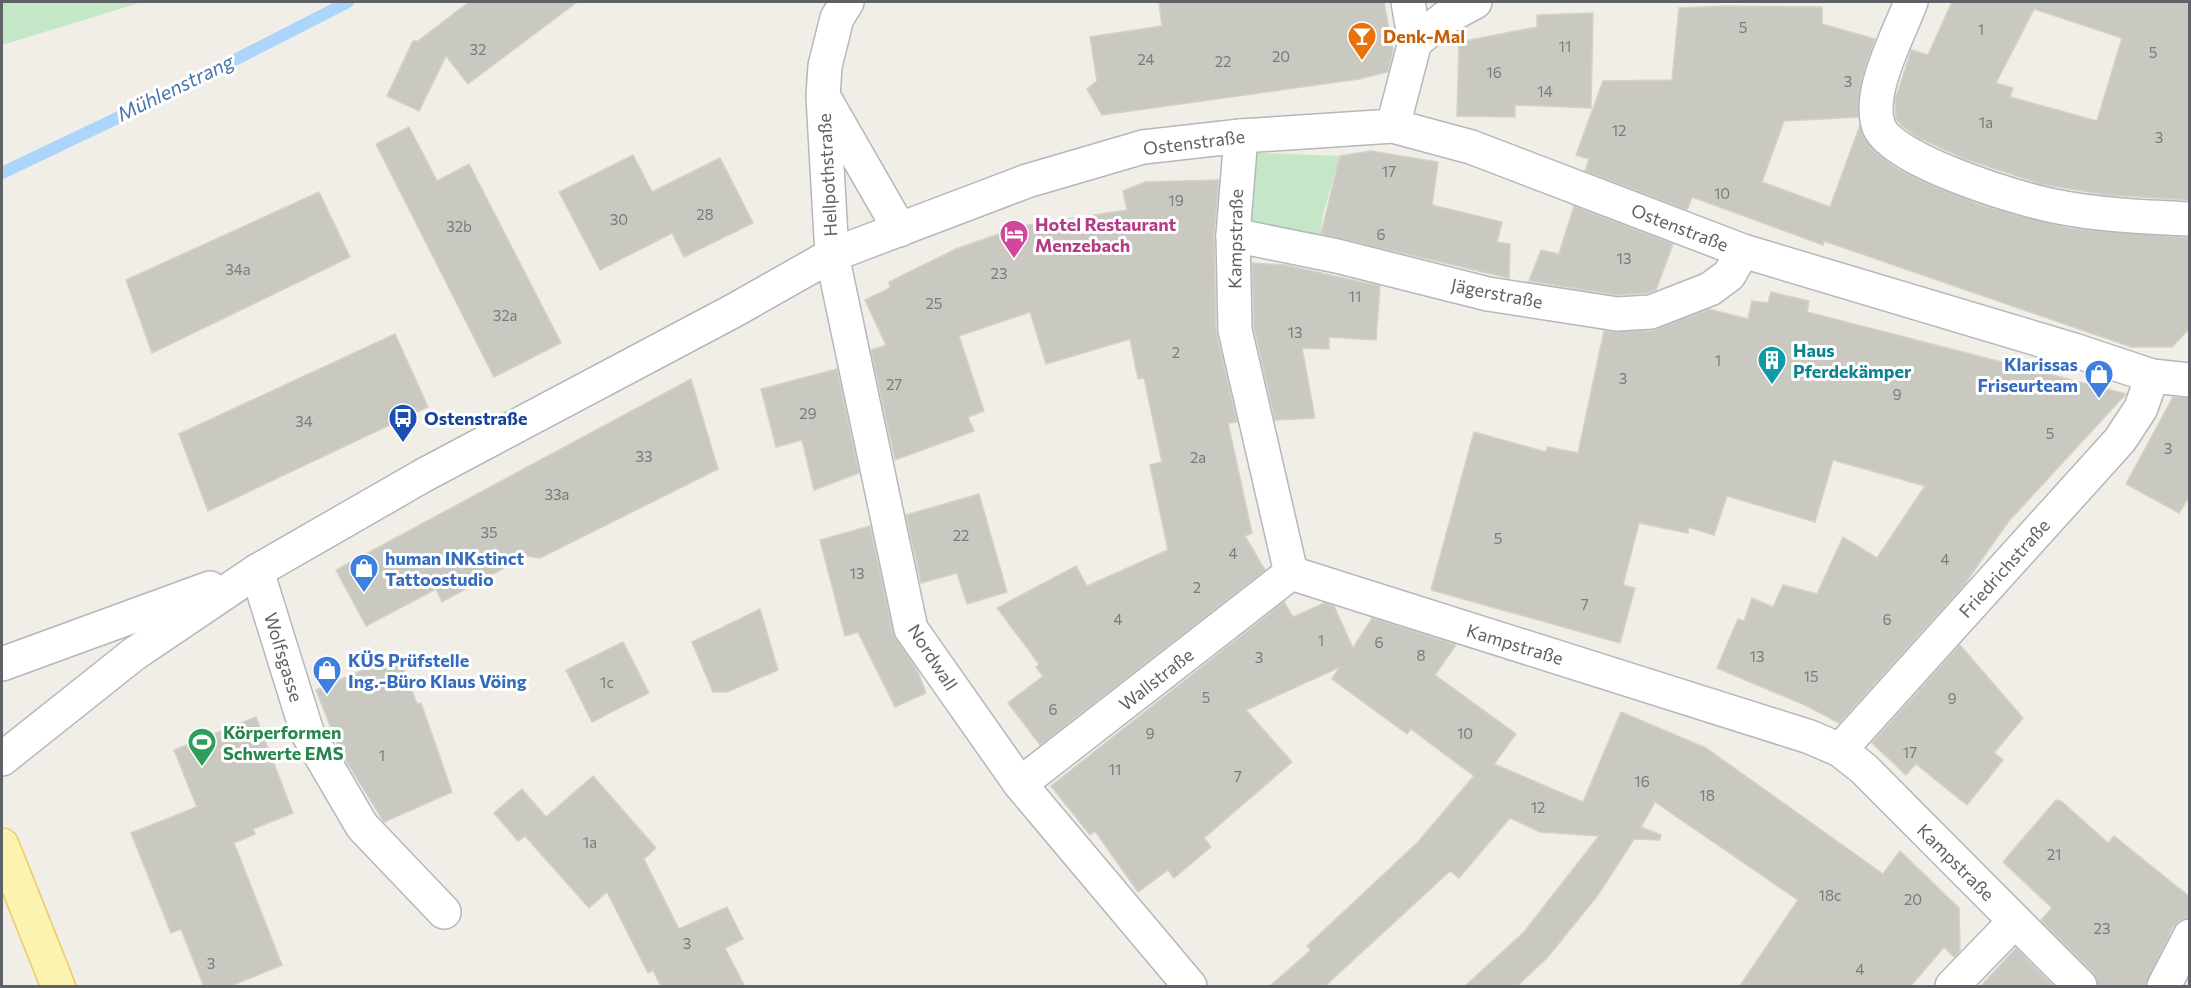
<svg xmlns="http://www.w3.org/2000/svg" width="2191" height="988" font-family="Commissioner,sans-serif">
	<rect width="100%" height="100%" fill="#f0eee7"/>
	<g fill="#c5e6c7">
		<polygon points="2,2 142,2 2,45"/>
		<polygon points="1240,152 1340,156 1323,214 1320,240 1244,222"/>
	</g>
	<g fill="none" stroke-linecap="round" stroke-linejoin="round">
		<polyline stroke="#acd5fc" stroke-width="12" points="2,173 180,88 348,2"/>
	</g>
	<g fill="#c9c8c1" stroke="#d5d1c6" stroke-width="1.5" fill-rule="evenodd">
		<polygon points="469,2 577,2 468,84 446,56 419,111 387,96 413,41 418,41"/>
		<polygon points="1159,2 1384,2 1393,50 1388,72 1359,79 1102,115 1087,89 1097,81 1090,37 1162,26"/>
		<path d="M1952,2h238v198l-84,-5 -65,-11 -76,-25 -48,-22 -15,-11 -6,-7 -1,-19 15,-46 1,-4 17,5zM2034,9l88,29 -25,83 -87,-24 3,-9 -17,-5z"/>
		<polygon points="1725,6 1822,7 1822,24 1875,39 1862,77 1858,117 1784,121 1762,182 1830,207 1860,125 1864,138 1874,151 1896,168 1924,182 1980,205 2068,228 2190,238 2190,328 2172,347 2131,347 1824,241 1823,245 1692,197 1687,210 1585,171 1589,159 1576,155 1603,81 1672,80 1679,8"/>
		<polygon points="1593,13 1591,108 1515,105 1515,117 1457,116 1459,42 1537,27 1537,15"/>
		<polygon points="409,127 437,181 469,164 561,343 494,377 376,144"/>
		<polygon points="1371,151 1438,162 1432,205 1502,222 1497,242 1510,244 1509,278 1321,234 1340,156"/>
		<polygon points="633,155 652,192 720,158 753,223 684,257 672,233 600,270 559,192"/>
		<polygon points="1219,180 1214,235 1216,331 1237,422 1228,423 1252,533 1245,536 1265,570 1040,745 1008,703 1043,676 1036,667 1039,664 997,608 1076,566 1087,586 1168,550 1150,465 1162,462 1144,378 1138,379 1130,339 1046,364 1030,312 959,336 984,411 968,417 974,431 895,460 871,350 886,345 865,300 890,288 889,282 956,249 1022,226 1127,210 1123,191 1145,182"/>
		<polygon points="319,192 350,257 152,353 126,280"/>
		<polygon points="1574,206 1673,244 1656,290 1647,293 1618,295 1529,281 1541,250 1559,254"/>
		<polygon points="1252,263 1285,265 1380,286 1376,340 1329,337 1329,349 1302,348 1315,418 1275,420 1254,328"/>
		<polygon points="1771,292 1809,301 1807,312 2126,394 2008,522 1964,585 1839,723 1807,706 1717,668 1738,619 1744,621 1752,598 1773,607 1783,585 1817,594 1843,537 1877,558 1925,486 1833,460 1815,522 1727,496 1714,535 1688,527 1688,533 1639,523 1623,585 1635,588 1620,643 1431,590 1474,432 1546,452 1547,447 1578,453 1604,331 1652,331 1709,309 1748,319 1752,301 1768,303"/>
		<polygon points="395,334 428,407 208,511 179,434"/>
		<polygon points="837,369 859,473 814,490 802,440 776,447 761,389"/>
		<polygon points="691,379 718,469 540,558 526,556 442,602 436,589 366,626 336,570"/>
		<polygon points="2173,397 2190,398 2190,495 2179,513 2126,484"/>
		<polygon points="979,494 1007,592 967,604 957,573 921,583 906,515"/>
		<polygon points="870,526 893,633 918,672 926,693 895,707 858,632 845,636 820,540"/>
		<polygon points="1284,602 1293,617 1324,603 1334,606 1353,648 1372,618 1456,645 1435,675 1516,734 1494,764 1583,802 1621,712 1706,748 1883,874 1900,851 1959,908 1960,951 1954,957 1944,947 1910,987 1739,987 1798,900 1655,802 1641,827 1661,835 1660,840 1634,839 1598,895 1547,958 1516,987 1464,987 1524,932 1599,836 1540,832 1510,818 1459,878 1450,871 1324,987 1269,987 1311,950 1307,946 1417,843 1474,776 1411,729 1407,734 1332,679 1340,667 1246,710 1292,762 1204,838 1211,847 1174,878 1168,870 1138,892 1095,831 1090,835 1051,786"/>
		<polygon points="760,609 778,670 727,692 713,692 692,642"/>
		<polygon points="623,642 649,693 592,722 566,670"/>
		<polygon points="1960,645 2023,718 1994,753 2003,760 1967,805 1916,764 1906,775 1872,743"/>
		<polygon points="398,655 417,704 421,703 452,792 384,822 340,751 316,690"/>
		<polygon points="256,717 293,813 253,829 255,834 234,843 282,965 228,987 204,987 181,929 171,933 131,833 197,807 174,750"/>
		<polygon points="593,776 656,848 644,859 679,929 727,907 743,939 725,948 745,987 661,987 653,970 648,973 607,892 589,908 525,836 518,841 494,813 522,789 546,817"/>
		<polygon points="2056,800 2061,801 2108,843 2114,836 2190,897 2190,917 2180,920 2173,927 2145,987 2098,987 2093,973 2041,920 2052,908 2003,862"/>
		<polygon points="2016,948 2054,987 1980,987"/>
	</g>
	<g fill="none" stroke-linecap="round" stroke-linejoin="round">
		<g stroke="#b4b7bb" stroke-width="36">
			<g id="minor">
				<polyline points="847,2 837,18 825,66 823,96 832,255 911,629 1020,784 1190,986"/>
				<polyline points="1408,2 1415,42"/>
				<path d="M1911,2c-12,32 -45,91 -32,125 14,34 139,72 175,79 43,9 91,11 136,13"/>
				<polyline points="826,101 900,230"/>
				<polyline points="1393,126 1415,42 1445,18 1475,2"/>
				<polyline points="1241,136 1233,235 1235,330 1291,573 1810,737 1840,750 1864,769 2080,986"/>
				<polyline points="1233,235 1337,256 1488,294 1617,314 1651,312 1710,289 1729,275 1743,251"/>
				<polyline points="257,571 307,732 362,826 444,912"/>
				<polyline points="2,664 210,588"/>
				<polyline points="1840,750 2120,440 2141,408 2152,376"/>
				<polyline points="2,759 134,654 257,571 424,475 733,311 832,255 1027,181 1143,147 1241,136 1393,126 1471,147 1743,251 2074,350 2152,376 2190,380"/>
				<polyline points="1020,784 1291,573"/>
				<polyline points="1952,986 2015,921"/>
				<polyline points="2164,986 2190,936"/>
			</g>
		</g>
		<g stroke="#eccc64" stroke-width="36">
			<polyline id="major" points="2,845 58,986"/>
		</g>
		<use href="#minor" stroke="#fff" stroke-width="33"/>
		<use href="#major" stroke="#fcf3b0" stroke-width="33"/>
	</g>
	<defs>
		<g id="bar-pin" transform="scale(1.5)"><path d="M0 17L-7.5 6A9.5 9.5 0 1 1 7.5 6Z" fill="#e8710a" stroke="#fff"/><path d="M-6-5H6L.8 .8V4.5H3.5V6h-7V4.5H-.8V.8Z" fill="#fff"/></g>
		<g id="hotel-pin" transform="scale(1.5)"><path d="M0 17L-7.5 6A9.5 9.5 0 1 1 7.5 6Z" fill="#d1479c" stroke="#fff"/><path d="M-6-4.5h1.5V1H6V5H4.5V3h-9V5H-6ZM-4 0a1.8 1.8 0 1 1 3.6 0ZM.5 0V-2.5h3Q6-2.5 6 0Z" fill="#fff"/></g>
		<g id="building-pin" transform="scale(1.5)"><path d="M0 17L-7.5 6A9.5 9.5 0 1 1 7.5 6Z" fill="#0f9aa8" stroke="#fff"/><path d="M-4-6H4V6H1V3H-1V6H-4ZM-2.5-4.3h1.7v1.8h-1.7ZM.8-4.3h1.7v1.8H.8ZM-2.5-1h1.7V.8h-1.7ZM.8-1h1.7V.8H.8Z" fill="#fff"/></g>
		<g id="shop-pin" transform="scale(1.5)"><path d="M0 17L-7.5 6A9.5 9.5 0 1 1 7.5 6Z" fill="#3f7fe0" stroke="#fff"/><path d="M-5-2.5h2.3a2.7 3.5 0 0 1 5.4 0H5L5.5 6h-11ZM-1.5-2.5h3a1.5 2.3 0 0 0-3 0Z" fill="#fff"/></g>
		<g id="bus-pin" transform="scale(1.5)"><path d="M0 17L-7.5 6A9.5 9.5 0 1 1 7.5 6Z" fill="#1a4fb4" stroke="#fff"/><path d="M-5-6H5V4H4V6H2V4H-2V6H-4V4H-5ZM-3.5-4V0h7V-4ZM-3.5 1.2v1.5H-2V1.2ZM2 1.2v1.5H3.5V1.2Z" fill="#fff"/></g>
		<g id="stadium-pin" transform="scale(1.5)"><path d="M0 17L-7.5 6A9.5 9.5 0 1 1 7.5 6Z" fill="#2e9e5b" stroke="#fff"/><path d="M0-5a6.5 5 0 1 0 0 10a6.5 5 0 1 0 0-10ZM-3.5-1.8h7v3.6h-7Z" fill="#fff"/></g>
	</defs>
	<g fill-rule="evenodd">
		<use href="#bar-pin" x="1362" y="36"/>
		<use href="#hotel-pin" x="1014" y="234"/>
		<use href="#building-pin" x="1772" y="360"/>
		<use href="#shop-pin" x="2099" y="374"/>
		<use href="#bus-pin" x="403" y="418"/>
		<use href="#shop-pin" x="364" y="568"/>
		<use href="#shop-pin" x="327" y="670"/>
		<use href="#stadium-pin" x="202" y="742"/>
	</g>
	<g text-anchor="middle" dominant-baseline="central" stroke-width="6" stroke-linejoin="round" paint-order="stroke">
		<g font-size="15" fill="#797c7e">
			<text x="1743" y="27">5</text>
			<text x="1981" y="29">1</text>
			<text x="1565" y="46">11</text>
			<text x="478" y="49">32</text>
			<text x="2153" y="52">5</text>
			<text x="1281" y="56">20</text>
			<text x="1146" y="59">24</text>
			<text x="1223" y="61">22</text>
			<text x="1494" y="72">16</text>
			<text x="1848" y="81">3</text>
			<text x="1545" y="91">14</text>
			<text x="1986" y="122">1a</text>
			<text x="1619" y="130">12</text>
			<text x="2159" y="137">3</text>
			<text x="1389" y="171">17</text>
			<text x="1722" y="193">10</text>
			<text x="1176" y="200">19</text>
			<text x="705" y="214">28</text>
			<text x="619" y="219">30</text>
			<text x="459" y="226">32b</text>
			<text x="1381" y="234">6</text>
			<text x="1624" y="258">13</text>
			<text x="238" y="269">34a</text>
			<text x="999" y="273">23</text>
			<text x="1355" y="296">11</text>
			<text x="934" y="303">25</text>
			<text x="505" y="315">32a</text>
			<text x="1295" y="332">13</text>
			<text x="1176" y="352">2</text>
			<text x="1718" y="360">1</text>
			<text x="1623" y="378">3</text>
			<text x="894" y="384">27</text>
			<text x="1897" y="394">9</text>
			<text x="808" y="413">29</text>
			<text x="304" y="421">34</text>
			<text x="2050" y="433">5</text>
			<text x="2168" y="448">3</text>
			<text x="644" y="456">33</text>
			<text x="1198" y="457">2a</text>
			<text x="557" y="494">33a</text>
			<text x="489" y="532">35</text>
			<text x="961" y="535">22</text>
			<text x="1498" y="538">5</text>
			<text x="1233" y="553">4</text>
			<text x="1945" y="559">4</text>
			<text x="857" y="573">13</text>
			<text x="1197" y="587">2</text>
			<text x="1585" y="604">7</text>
			<text x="1118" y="619">4</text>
			<text x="1887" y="619">6</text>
			<text x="1321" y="640">1</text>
			<text x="1379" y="642">6</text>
			<text x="1421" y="655">8</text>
			<text x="1757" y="656">13</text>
			<text x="1259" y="657">3</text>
			<text x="1811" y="676">15</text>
			<text x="607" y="682">1c</text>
			<text x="1206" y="697">5</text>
			<text x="1952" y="698">9</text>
			<text x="1053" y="709">6</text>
			<text x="1150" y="733">9</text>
			<text x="1465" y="733">10</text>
			<text x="1910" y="752">17</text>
			<text x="382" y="755">1</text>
			<text x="1115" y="769">11</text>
			<text x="1238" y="776">7</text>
			<text x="1642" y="781">16</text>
			<text x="1707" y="795">18</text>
			<text x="1538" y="807">12</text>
			<text x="590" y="842">1a</text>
			<text x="2054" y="854">21</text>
			<text x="1830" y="895">18c</text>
			<text x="1913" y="899">20</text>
			<text x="2102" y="928">23</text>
			<text x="687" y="943">3</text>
			<text x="211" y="963">3</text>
			<text x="1860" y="969">4</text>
		</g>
		<g font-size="18" font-weight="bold" fill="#c56008" stroke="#fff" text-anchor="start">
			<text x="1383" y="36">Denk-Mal</text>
		</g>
		<g font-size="18" fill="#5e6267" stroke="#fff">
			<text transform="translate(1194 142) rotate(-7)">Ostenstraße</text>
			<text transform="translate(827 175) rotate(-93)">Hellpothstraße</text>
			<text transform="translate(1680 227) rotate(21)">Ostenstraße</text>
			<text transform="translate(1235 239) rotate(-89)">Kampstraße</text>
			<text transform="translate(1497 293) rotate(11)">Jägerstraße</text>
			<text transform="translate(2004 568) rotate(-48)">Friedrichstraße</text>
			<text transform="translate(1515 644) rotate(17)">Kampstraße</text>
			<text transform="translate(284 657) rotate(73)">Wolfsgasse</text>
			<text transform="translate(933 657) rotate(57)">Nordwall</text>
			<text transform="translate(1156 679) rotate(-38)">Wallstraße</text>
			<text transform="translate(1956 862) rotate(45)">Kampstraße</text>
		</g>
		<g font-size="18" font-weight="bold" fill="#b23c85" stroke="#fff" text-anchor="start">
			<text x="1035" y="224">Hotel Restaurant<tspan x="1035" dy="21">Menzebach</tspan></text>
		</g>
		<g font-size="18" font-weight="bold" fill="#0d838f" stroke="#fff" text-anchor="start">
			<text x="1793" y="350">Haus<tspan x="1793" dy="21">Pferdekämper</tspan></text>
		</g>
		<g font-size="18" font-weight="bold" fill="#366cbe" stroke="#fff" text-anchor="start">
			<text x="2078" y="364" text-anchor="end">Klarissas<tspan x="2078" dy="21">Friseurteam</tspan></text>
			<text x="385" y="558">human INKstinct<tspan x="385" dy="21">Tattoostudio</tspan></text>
			<text x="348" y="660">KÜS Prüfstelle<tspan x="348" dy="21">Ing.-Büro Klaus Vöing</tspan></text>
		</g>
		<g font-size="18" font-weight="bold" fill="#164399" stroke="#fff" text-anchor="start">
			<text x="424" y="418">Ostenstraße</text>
		</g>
		<g font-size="18" font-weight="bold" fill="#27864d" stroke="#fff" text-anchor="start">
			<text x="223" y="732">Körperformen<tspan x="223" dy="21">Schwerte EMS</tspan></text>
		</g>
		<g font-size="20" font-style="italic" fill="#4775ae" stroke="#fff">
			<text transform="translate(175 87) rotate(-26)">Mühlenstrang</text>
		</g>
	</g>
	<rect width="2191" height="988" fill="none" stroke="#5e6267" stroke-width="6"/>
</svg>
